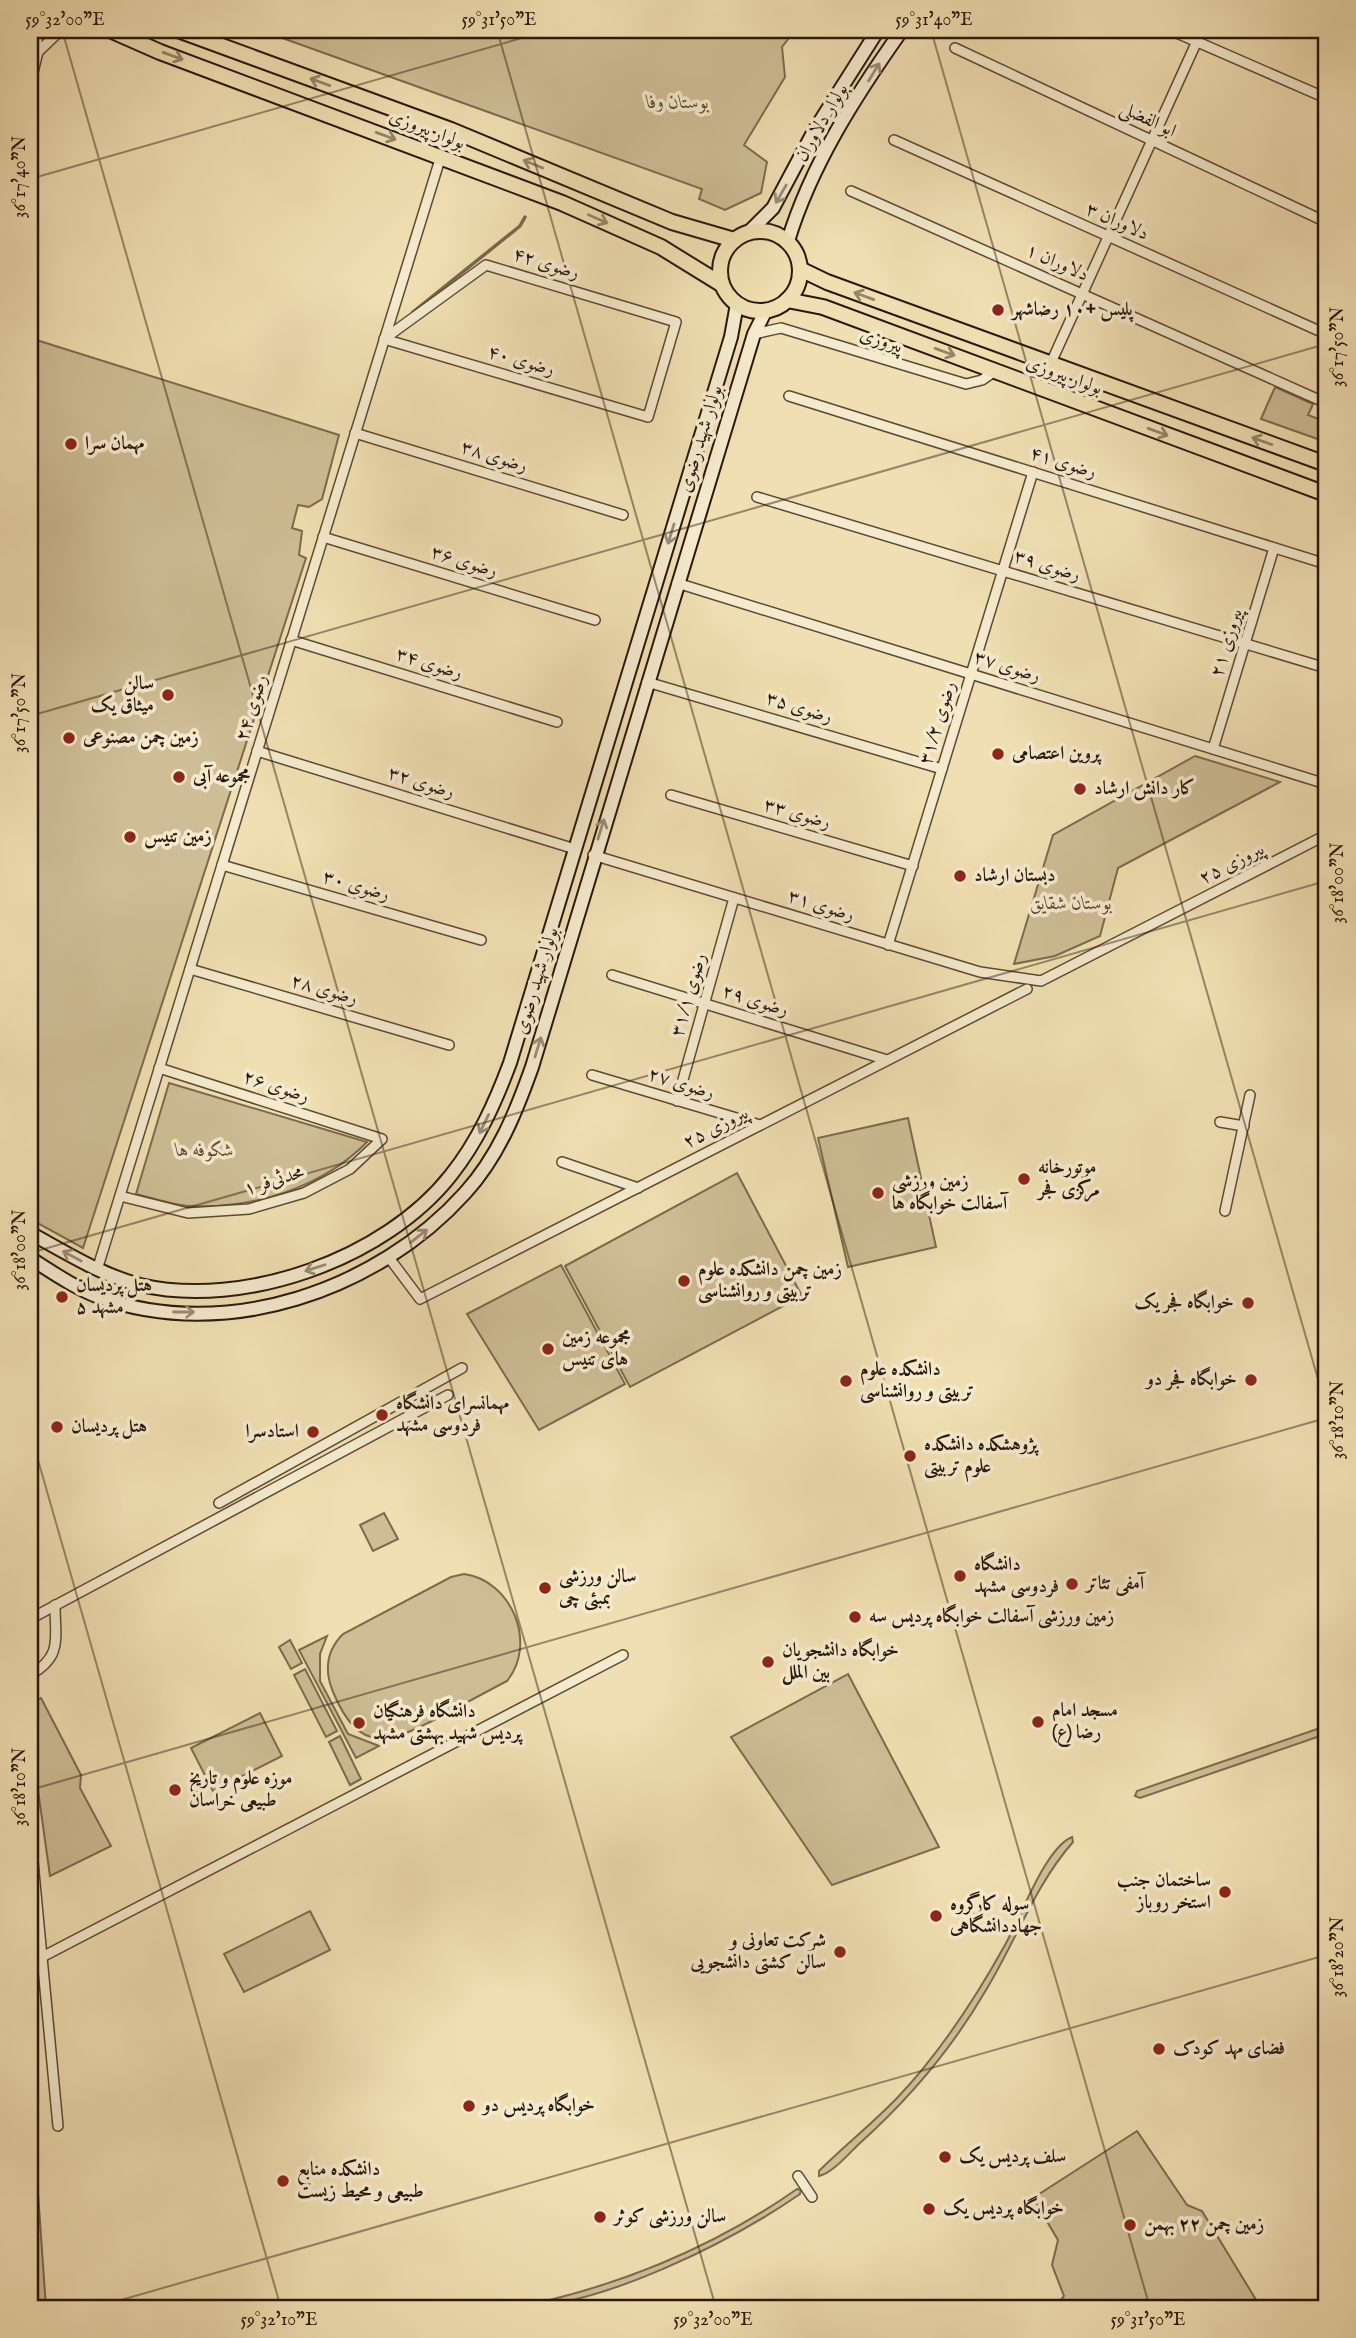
<svg xmlns="http://www.w3.org/2000/svg" width="1356" height="2338" font-family="'IM FELL English',Amiri,serif">
	<rect width="100%" height="100%" fill="#f0dfb2"/>
	<filter id="stains"><feTurbulence type="fractalNoise" baseFrequency=".00286" numOctaves="4"/><feColorMatrix values="0 0 0 0 .2 0 0 0 0 .09 0 0 0 0 .02 0 0 0 .5 -.17"/></filter>
	<radialGradient id="worn" r=".72"><stop offset=".6" stop-color="#630" stop-opacity="0"/><stop offset="1" stop-color="#630" stop-opacity=".3"/></radialGradient>
	<g fill="#cebd95" stroke="#7c6a4f" stroke-width="2">
		<polygon points="260,30 795,30 782,47 785,77 744,145 767,162 761,193 725,210 699,199 702,189"/>
		<polygon points="30,338 339,435 322,499 309,507 298,505 292,528 302,531 299,555 306,558 83,1248 30,1219"/>
		<polygon points="1275,387 1313,404 1308,415 1326,422 1326,442 1261,419"/>
		<polygon points="1195,756 1280,782 1118,868 1100,936 1055,956 1014,964 1053,835"/>
		<path d="M169,1083l198,59c-45,46 -114,67 -178,64 -17,-1 -36,-8 -53,-12z"/>
		<polygon points="908,1118 936,1247 848,1267 818,1138"/>
		<polygon points="737,1173 802,1296 630,1387 565,1266"/>
		<polygon points="561,1265 625,1384 539,1430 467,1314"/>
		<polygon points="384,1513 398,1539 373,1551 360,1525"/>
		<path d="M464,1574c47,6 74,69 43,107 -23,12 -45,24 -67,36 -51,26 -80,39 -107,-25 -9,-22 -7,-41 10,-58l108,-57z"/>
		<polygon points="327,1636 320,1654 320,1681 348,1734 379,1746 356,1758 299,1650"/>
		<polygon points="290,1640 302,1663 291,1669 279,1647"/>
		<polygon points="305,1669 337,1731 326,1737 294,1675"/>
		<polygon points="848,1674 939,1847 832,1885 731,1737"/>
		<polygon points="41,1698 81,1775 80,1788 111,1846 50,1876 30,1733 30,1703"/>
		<polygon points="260,1713 282,1756 213,1791 191,1748"/>
		<polygon points="1326,1726 1326,1734 1140,1798 1135,1796 1137,1791"/>
		<polygon points="340,1736 361,1779 350,1785 329,1742"/>
		<path d="M1072,1837l1,5c-38,43 -57,99 -87,148 -33,57 -77,109 -126,153 -11,10 -27,30 -41,33v-5c25,-25 53,-47 78,-73 43,-45 78,-99 108,-153 15,-26 40,-97 67,-108z"/>
		<polygon points="310,1911 330,1950 244,1992 224,1954"/>
		<polygon points="30,2077 46,2308 30,2308"/>
		<polygon points="1137,2131 1187,2205 1202,2211 1261,2308 1062,2308 1058,2303 1064,2296 1052,2265 1058,2240 1033,2198"/>
		<path d="M797,2189l4,1 -1,4c-71,49 -201,114 -288,114 101,-19 201,-60 285,-119z"/>
	</g>
	<g fill="none" stroke-linecap="round" stroke-linejoin="round">
		<polyline stroke="#78674c" stroke-width="3.5" points="413,312 520,226 525,217"/>
		<g stroke="#5b4a33" stroke-width="12">
			<g id="street">
				<polyline points="1170,30 1326,98"/>
				<polyline points="955,48 1326,222"/>
				<polyline points="38,52 61,30"/>
				<polyline points="30,84 38,52 36,30"/>
				<polyline points="894,140 1326,334"/>
				<polyline points="851,191 1326,403"/>
				<polygon points="486,265 676,322 648,417 384,339"/>
				<polyline points="754,334 781,328 966,384 982,380 995,371"/>
				<polyline points="1050,365 1202,30"/>
				<polyline points="789,396 1326,564"/>
				<polyline points="355,433 623,515"/>
				<polyline points="757,497 1326,668"/>
				<polyline points="323,537 595,620"/>
				<polyline points="677,583 1326,784"/>
				<polyline points="291,640 557,722"/>
				<polyline points="647,682 942,769"/>
				<polyline points="1213,749 1274,548"/>
				<polyline points="257,751 575,849"/>
				<polyline points="671,795 913,866"/>
				<polyline points="593,855 980,972 1041,981 1326,835"/>
				<polyline points="222,865 481,940"/>
				<polyline points="888,945 1033,472"/>
				<polyline points="190,969 449,1045"/>
				<polyline points="612,975 887,1060"/>
				<polyline points="592,1075 760,1125"/>
				<polyline points="677,1101 734,898"/>
				<polyline points="1220,1122 1244,1126"/>
				<polyline points="562,1162 638,1188"/>
				<polyline points="120,1196 188,1213 249,1209 304,1193 350,1169 382,1139 159,1068"/>
				<polyline points="1225,1211 1250,1095"/>
				<polyline points="390,1259 420,1299 1027,989"/>
				<polyline points="97,1270 441,156"/>
				<polyline points="219,1503 462,1368"/>
				<polyline points="30,1619 448,1395"/>
				<path d="M30,1675c33,-19 25,-36 25,-70"/>
				<polyline points="30,1830 58,2126"/>
				<polyline points="30,1958 42,1957 623,1655"/>
				<polyline points="798,2176 812,2197"/>
			</g>
		</g>
		<g stroke="#291809" stroke-width="16">
			<g id="secondary">
				<polyline points="750,231 773,208 814,131 878,30"/>
				<path d="M788,241c23,-76 68,-146 114,-211"/>
				<path d="M30,1233c35,19 71,42 110,52 104,24 245,-26 311,-110 27,-34 44,-72 59,-112l221,-726 6,-33"/>
				<path d="M30,1258c22,14 45,30 69,39 127,46 279,-7 366,-104 33,-36 51,-81 67,-126l222,-733 12,-24"/>
			</g>
		</g>
		<g stroke="#291809" stroke-width="18">
			<g id="primary">
				<polyline points="110,30 160,52 562,203 661,247 721,284"/>
				<polyline points="178,30 451,130 672,222 734,240"/>
				<circle cx="760" cy="271" r="40"/>
				<polyline points="800,269 827,282 1326,464"/>
				<polyline points="787,300 823,307 1326,494"/>
			</g>
		</g>
		<use href="#street" stroke="#f5eacd" stroke-width="9"/>
		<use href="#secondary" stroke="#f5eacd" stroke-width="12"/>
		<use href="#primary" stroke="#f0dfb2" stroke-width="14"/>
	</g>
	<defs><path id="oneway-shaft" d="M-6 0H5M1.5-3L5.5 0L1.5 3" fill="none" stroke-width="1.6" stroke-linecap="round" stroke-linejoin="round" transform="scale(1.75)"/></defs>
	<g stroke="#968566">
		<use href="#oneway-shaft" transform="translate(173 56) rotate(20)"/>
		<use href="#oneway-shaft" transform="translate(320 82) rotate(-160)"/>
		<use href="#oneway-shaft" transform="translate(386 136) rotate(20)"/>
		<use href="#oneway-shaft" transform="translate(533 164) rotate(-158)"/>
		<use href="#oneway-shaft" transform="translate(598 219) rotate(24)"/>
		<use href="#oneway-shaft" transform="translate(864 296) rotate(-160)"/>
		<use href="#oneway-shaft" transform="translate(945 352) rotate(20)"/>
		<use href="#oneway-shaft" transform="translate(1158 432) rotate(20)"/>
		<use href="#oneway-shaft" transform="translate(1262 441) rotate(-160)"/>
	</g>
	<g stroke="#998c75">
		<use href="#oneway-shaft" transform="translate(874 72) rotate(-58)"/>
		<use href="#oneway-shaft" transform="translate(781 194) rotate(120)"/>
		<use href="#oneway-shaft" transform="translate(671 534) rotate(107)"/>
		<use href="#oneway-shaft" transform="translate(601 829) rotate(-73)"/>
		<use href="#oneway-shaft" transform="translate(538 1047) rotate(-73)"/>
		<use href="#oneway-shaft" transform="translate(484 1124) rotate(116)"/>
		<use href="#oneway-shaft" transform="translate(419 1236) rotate(-38)"/>
		<use href="#oneway-shaft" transform="translate(72 1256) rotate(-152)"/>
		<use href="#oneway-shaft" transform="translate(315 1268) rotate(162)"/>
		<use href="#oneway-shaft" transform="translate(184 1312)"/>
	</g>
	<path fill="none" stroke="#291809" stroke-width="2" stroke-opacity="0.45" d="M62,30l654,2278M497,30l653,2278M931,30l395,1377M30,179l520,-149M30,716l1296,-372M30,1253l1296,-372M30,1432l251,876M30,1790l1296,-372M93,2308l1233,-353"/>
	<g fill="#8f2418" stroke="#f5eacd" stroke-width="2.5">
		<circle cx="998" cy="310" r="7"/>
		<circle cx="71" cy="444" r="7"/>
		<circle cx="168" cy="695" r="7"/>
		<circle cx="69" cy="738" r="7"/>
		<circle cx="998" cy="754" r="7"/>
		<circle cx="179" cy="777" r="7"/>
		<circle cx="1080" cy="789" r="7"/>
		<circle cx="130" cy="837" r="7"/>
		<circle cx="960" cy="876" r="7"/>
		<circle cx="1024" cy="1179" r="7"/>
		<circle cx="878" cy="1193" r="7"/>
		<circle cx="684" cy="1281" r="7"/>
		<circle cx="62" cy="1297" r="7"/>
		<circle cx="1248" cy="1303" r="7"/>
		<circle cx="548" cy="1349" r="7"/>
		<circle cx="1251" cy="1380" r="7"/>
		<circle cx="846" cy="1381" r="7"/>
		<circle cx="382" cy="1415" r="7"/>
		<circle cx="57" cy="1427" r="7"/>
		<circle cx="313" cy="1432" r="7"/>
		<circle cx="910" cy="1456" r="7"/>
		<circle cx="960" cy="1576" r="7"/>
		<circle cx="1072" cy="1584" r="7"/>
		<circle cx="545" cy="1588" r="7"/>
		<circle cx="855" cy="1617" r="7"/>
		<circle cx="768" cy="1662" r="7"/>
		<circle cx="1038" cy="1722" r="7"/>
		<circle cx="359" cy="1723" r="7"/>
		<circle cx="175" cy="1790" r="7"/>
		<circle cx="1225" cy="1892" r="7"/>
		<circle cx="936" cy="1916" r="7"/>
		<circle cx="840" cy="1952" r="7"/>
		<circle cx="1159" cy="2049" r="7"/>
		<circle cx="469" cy="2106" r="7"/>
		<circle cx="945" cy="2157" r="7"/>
		<circle cx="283" cy="2181" r="7"/>
		<circle cx="929" cy="2209" r="7"/>
		<circle cx="600" cy="2217" r="7"/>
		<circle cx="1130" cy="2225" r="7"/>
	</g>
	<g text-anchor="middle" dominant-baseline="central" stroke-width="7" stroke-linejoin="round" paint-order="stroke">
		<g font-size="19" font-style="italic" fill="#5b4a33" stroke="#f5eacd">
			<text x="678" y="103">بوستان وفا</text>
			<text x="1071" y="904">بوستان شقایق</text>
			<text x="205" y="1151">شکوفه ها</text>
		</g>
		<g font-size="19" fill="#291809" stroke="#f5eacd">
			<text transform="translate(1148 120) rotate(25)">ابو الفضلی</text>
			<text transform="translate(822 123) rotate(-60)">بولوار دلاوران</text>
			<text transform="translate(427 130) rotate(21)">بولوار پیروزی</text>
			<text transform="translate(1117 222) rotate(24)">دلاوران ۳</text>
			<text transform="translate(1057 263) rotate(24)">دلاوران ۱</text>
			<text transform="translate(546 264) rotate(17)">رضوی ۴۲</text>
			<text transform="translate(881 341) rotate(18)">پیروزی</text>
			<text transform="translate(521 361) rotate(16)">رضوی ۴۰</text>
			<text transform="translate(1064 376) rotate(20)">بولوار پیروزی</text>
			<text transform="translate(701 439) rotate(-73)">بولوار شهید رضوی</text>
			<text transform="translate(494 457) rotate(17)">رضوی ۳۸</text>
			<text transform="translate(1063 463) rotate(17)">رضوی ۴۱</text>
			<text transform="translate(464 562) rotate(17)">رضوی ۳۶</text>
			<text transform="translate(1047 566) rotate(17)">رضوی ۳۹</text>
			<text transform="translate(1227 643) rotate(-73)">پیروزی ۲۱</text>
			<text transform="translate(429 664) rotate(17)">رضوی ۳۴</text>
			<text transform="translate(1007 667) rotate(17)">رضوی ۳۷</text>
			<text transform="translate(252 708) rotate(-73)">رضوی ۲۴</text>
			<text transform="translate(799 708) rotate(17)">رضوی ۳۵</text>
			<text transform="translate(938 723) rotate(-73)">رضوی ۳۱/۲</text>
			<text transform="translate(421 783) rotate(17)">رضوی ۳۲</text>
			<text transform="translate(797 814) rotate(16)">رضوی ۳۳</text>
			<text transform="translate(1232 864) rotate(-27)">پیروزی ۲۵</text>
			<text transform="translate(356 886) rotate(16)">رضوی ۳۰</text>
			<text transform="translate(821 906) rotate(17)">رضوی ۳۱</text>
			<text transform="translate(537 981) rotate(-73)">بولوار شهید رضوی</text>
			<text transform="translate(324 990) rotate(16)">رضوی ۲۸</text>
			<text transform="translate(689 995) rotate(-74)">رضوی ۳۱/۱</text>
			<text transform="translate(755 1001) rotate(17)">رضوی ۲۹</text>
			<text transform="translate(681 1084) rotate(17)">رضوی ۲۷</text>
			<text transform="translate(276 1087) rotate(18)">رضوی ۲۶</text>
			<text transform="translate(716 1128) rotate(-27)">پیروزی ۲۵</text>
			<text transform="translate(274 1181) rotate(-17)">محدثی‌فر ۱</text>
		</g>
		<g font-size="19" font-weight="bold" fill="#291809" stroke="#f5eacd" text-anchor="start">
			<text x="1012" y="310">پلیس +۱۰ رضاشهر</text>
			<text x="85" y="444">مهمان سرا</text>
			<text x="154" y="684" text-anchor="end">سالن<tspan x="154" dy="22">میثاق یک</tspan></text>
			<text x="83" y="738">زمین چمن مصنوعی</text>
			<text x="1012" y="754">پروین اعتصامی</text>
			<text x="193" y="777">مجموعه آبی</text>
			<text x="1094" y="789">کار دانش ارشاد</text>
			<text x="144" y="837">زمین تنیس</text>
			<text x="974" y="876">دبستان ارشاد</text>
			<text x="1038" y="1168">موتورخانه<tspan x="1038" dy="22">مرکزی فجر</tspan></text>
			<text x="892" y="1182">زمین ورزشی<tspan x="892" dy="22">آسفالت خوابگاه ها</tspan></text>
			<text x="698" y="1270">زمین چمن دانشکده علوم<tspan x="698" dy="22">تربیتی و روانشناسی</tspan></text>
			<text x="76" y="1286">هتل پردیسان<tspan x="76" dy="22">۵ مشهد</tspan></text>
			<text x="1234" y="1303" text-anchor="end">خوابگاه فجر یک</text>
			<text x="562" y="1338">مجموعه زمین<tspan x="562" dy="22">های تنیس</tspan></text>
			<text x="860" y="1370">دانشکده علوم<tspan x="860" dy="22">تربیتی و روانشناسی</tspan></text>
			<text x="1237" y="1380" text-anchor="end">خوابگاه فجر دو</text>
			<text x="396" y="1404">مهمانسرای دانشگاه<tspan x="396" dy="22">فردوسی مشهد</tspan></text>
			<text x="71" y="1427">هتل پردیسان</text>
			<text x="299" y="1432" text-anchor="end">استادسرا</text>
			<text x="924" y="1445">پژوهشکده دانشکده<tspan x="924" dy="22">علوم تربیتی</tspan></text>
			<text x="974" y="1565">دانشگاه<tspan x="974" dy="22">فردوسی مشهد</tspan></text>
			<text x="559" y="1577">سالن ورزشی<tspan x="559" dy="22">بمبئی چی</tspan></text>
			<text x="1086" y="1584">آمفی تئاتر</text>
			<text x="869" y="1617">زمین ورزشی آسفالت خوابگاه پردیس سه</text>
			<text x="782" y="1651">خوابگاه دانشجویان<tspan x="782" dy="22">بین الملل</tspan></text>
			<text x="1052" y="1711">مسجد امام<tspan x="1052" dy="22">رضا (ع)</tspan></text>
			<text x="373" y="1712">دانشگاه فرهنگیان<tspan x="373" dy="22">پردیس شهید بهشتی مشهد</tspan></text>
			<text x="189" y="1779">موزه علوم و تاریخ<tspan x="189" dy="22">طبیعی خراسان</tspan></text>
			<text x="1211" y="1881" text-anchor="end">ساختمان جنب<tspan x="1211" dy="22">استخر روباز</tspan></text>
			<text x="950" y="1905">سوله کارگروه<tspan x="950" dy="22">جهاددانشگاهی</tspan></text>
			<text x="826" y="1941" text-anchor="end">شرکت تعاونی و<tspan x="826" dy="22">سالن کشتی دانشجویی</tspan></text>
			<text x="1173" y="2049">فضای مهد کودک</text>
			<text x="483" y="2106">خوابگاه پردیس دو</text>
			<text x="959" y="2157">سلف پردیس یک</text>
			<text x="297" y="2170">دانشکده منابع<tspan x="297" dy="22">طبیعی و محیط زیست</tspan></text>
			<text x="943" y="2209">خوابگاه پردیس یک</text>
			<text x="614" y="2217">سالن ورزشی کوثر</text>
			<text x="1144" y="2225">زمین چمن ۲۲ بهمن</text>
		</g>
	</g>
	<rect width="1356" height="2338" fill="none" stroke="#f0dfb2" stroke-width="77"/>
	<rect x="38" y="38" width="1280" height="2262" fill="none" stroke="#291809" stroke-width="2.5"/>
	<g font-size="18" text-anchor="middle" fill="#291809">
		<text x="65" y="25">59°32'00"E</text>
		<text x="499" y="25">59°31'50"E</text>
		<text x="934" y="25">59°31'40"E</text>
		<text transform="translate(19 177) rotate(-90)" y="6">36°17'40"N</text>
		<text transform="translate(1337 347) rotate(-90)" y="6">36°17'50"N</text>
		<text transform="translate(19 713) rotate(-90)" y="6">36°17'50"N</text>
		<text transform="translate(1337 883) rotate(-90)" y="6">36°18'00"N</text>
		<text transform="translate(19 1250) rotate(-90)" y="6">36°18'00"N</text>
		<text transform="translate(1337 1420) rotate(-90)" y="6">36°18'10"N</text>
		<text transform="translate(19 1787) rotate(-90)" y="6">36°18'10"N</text>
		<text transform="translate(1337 1957) rotate(-90)" y="6">36°18'20"N</text>
		<text x="279" y="2325">59°32'10"E</text>
		<text x="713" y="2325">59°32'00"E</text>
		<text x="1148" y="2325">59°31'50"E</text>
	</g>
	<rect width="100%" height="100%" filter="url(#stains)"/>
	<rect width="100%" height="100%" fill="url(#worn)"/>
</svg>
